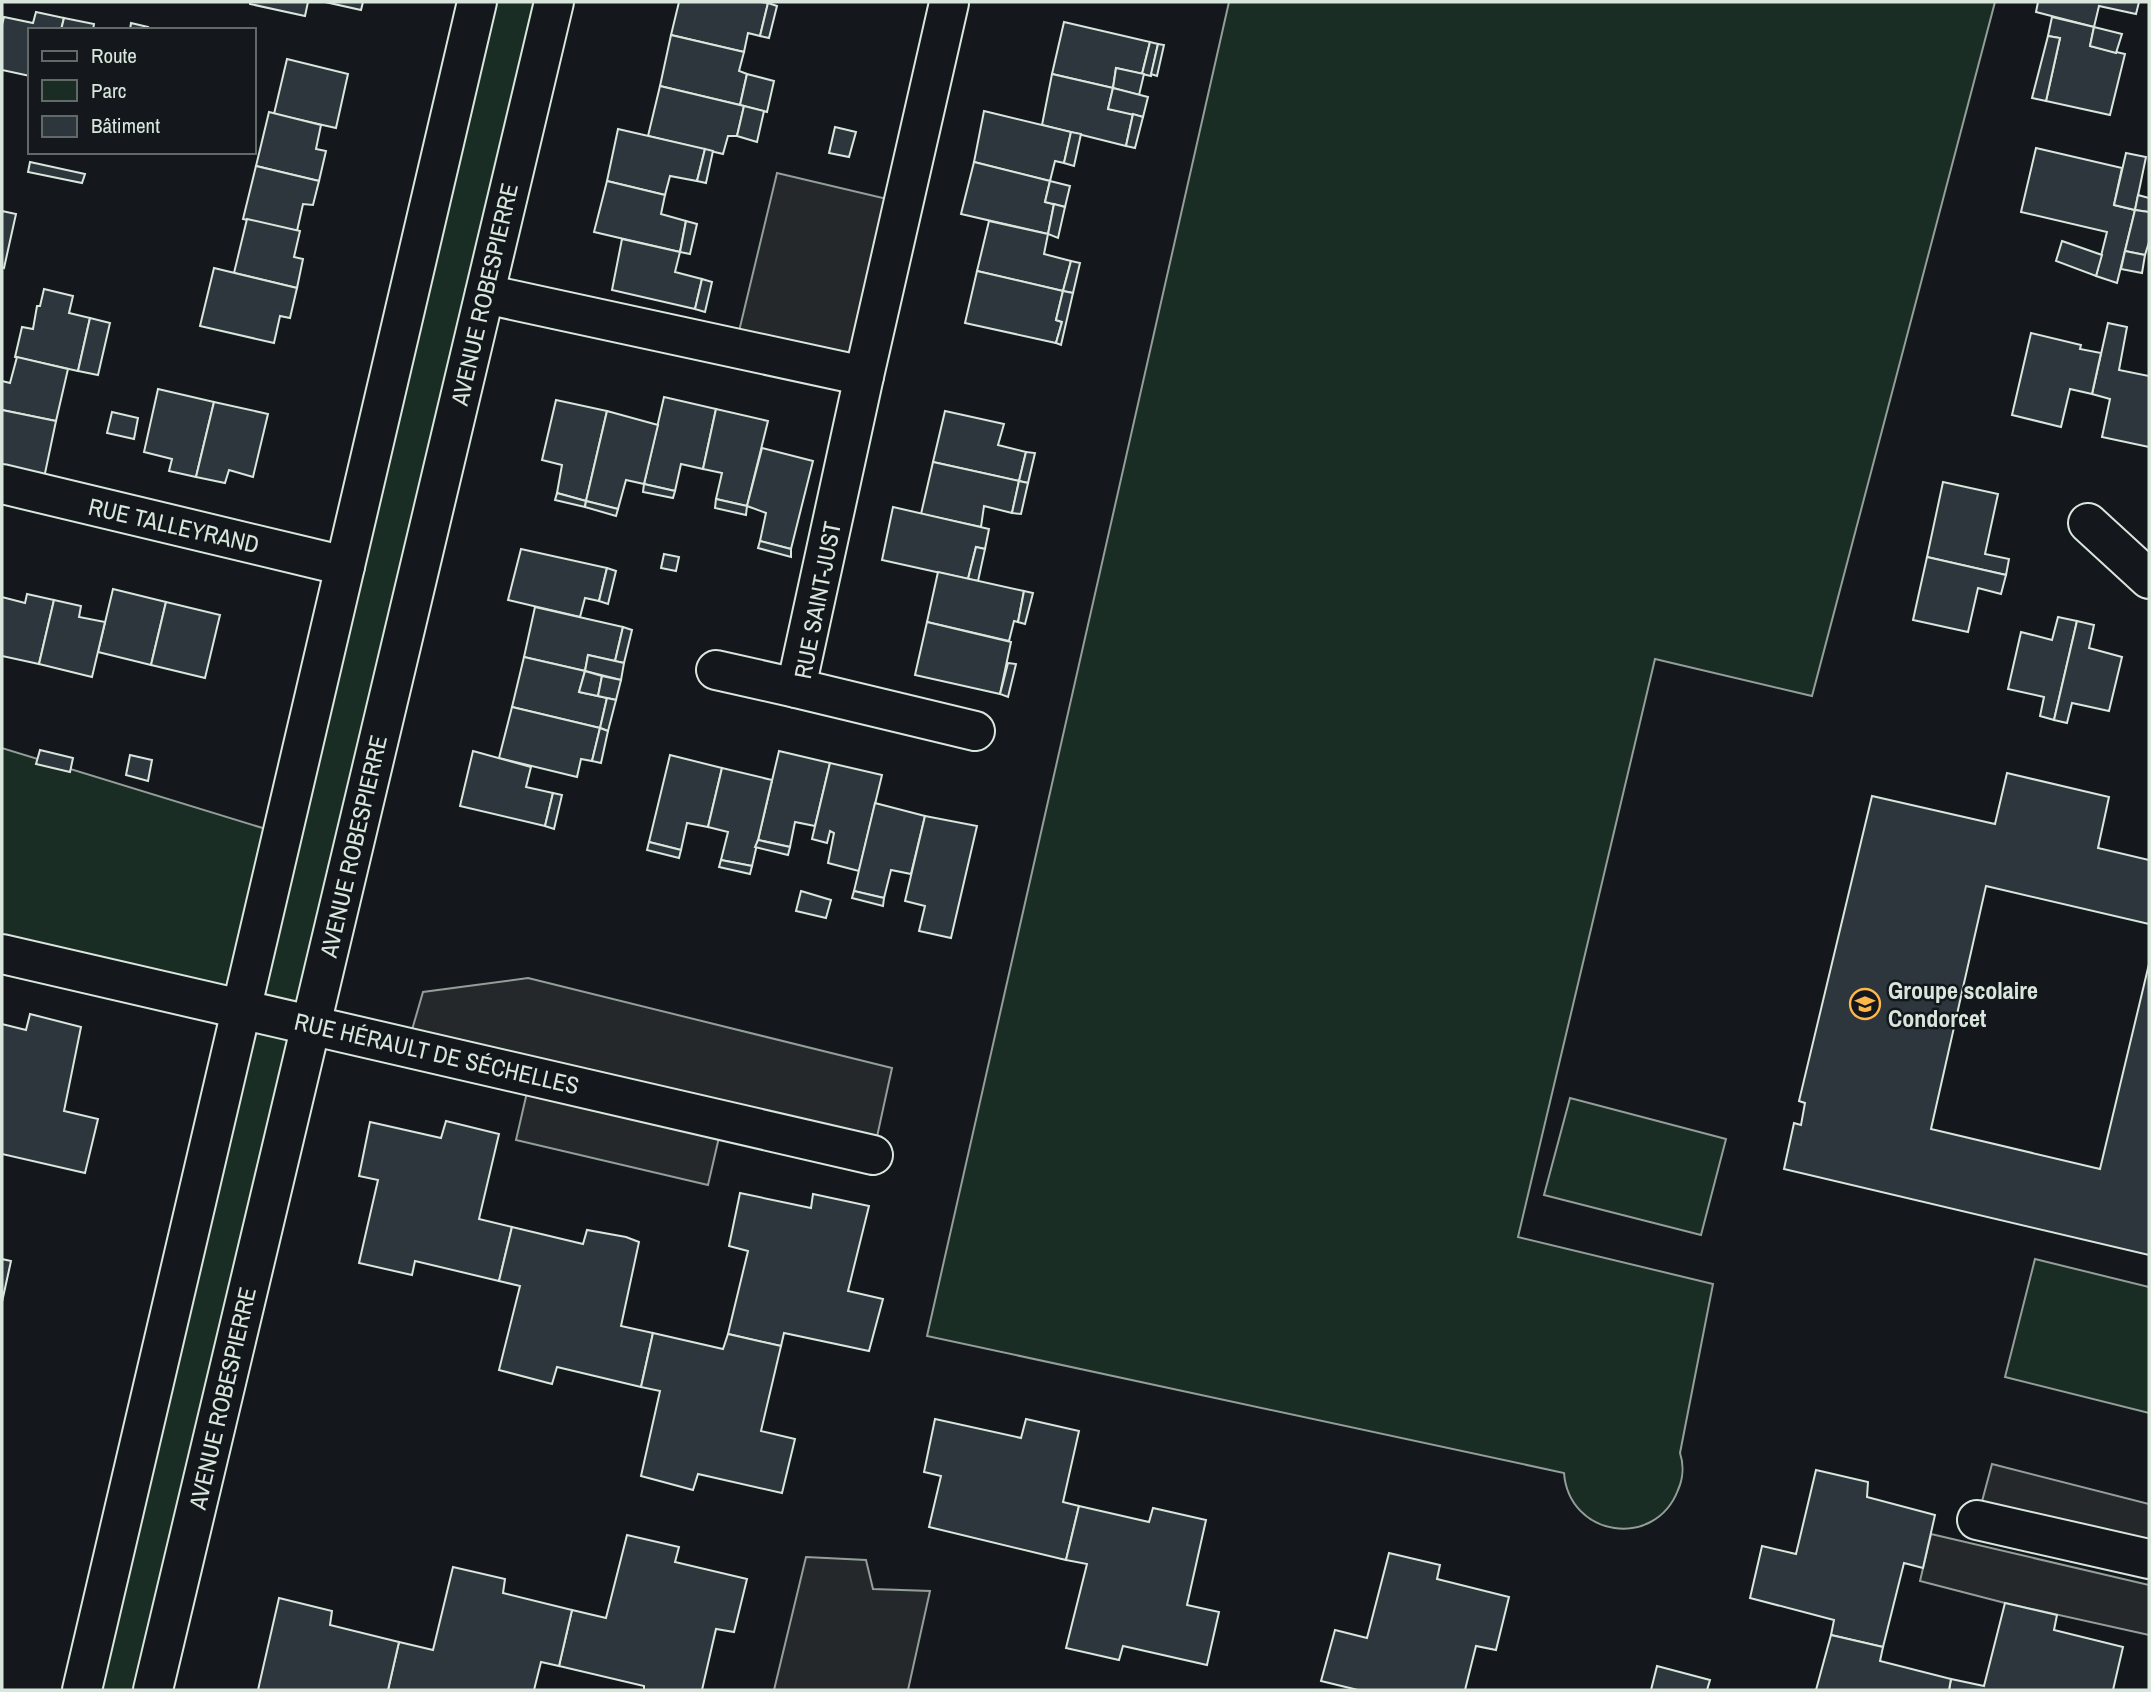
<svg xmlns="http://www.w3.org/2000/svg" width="2151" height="1692" font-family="'Archivo Narrow',sans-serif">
	<rect width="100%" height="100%" fill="#14181c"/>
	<g fill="#1a2d24" stroke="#939e99" stroke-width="2">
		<polygon points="477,2 553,2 153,1690 82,1690 244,996 2,949 2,748 282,834"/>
		<path d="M1229,2h766l-183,694 -157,-37 -137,578 195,47 -33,169c4,12 3,26 -2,37 -23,60 -109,47 -114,-17l-637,-137z"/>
		<polygon points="1570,1098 1726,1139 1701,1235 1544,1195"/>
		<polygon points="2035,1259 2149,1287 2149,1413 2005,1377"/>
	</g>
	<g fill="#24282b" stroke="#939e99" stroke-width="2">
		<polygon points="777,173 904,203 864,376 735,348"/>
		<polygon points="528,978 892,1068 873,1155 723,1120 708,1185 516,1140 531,1075 407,1047 423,992"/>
		<polygon points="1992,1464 2149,1504 2149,1559 1977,1520"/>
		<polygon points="1931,1534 2149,1585 2149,1635 2005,1603 1920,1581"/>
		<polygon points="806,1557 866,1560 873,1589 930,1591 908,1690 774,1690"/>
	</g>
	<g fill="#2c363c" stroke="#d8e6dc" stroke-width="2">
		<polygon points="250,2 308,2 305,16 250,4"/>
		<polygon points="325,2 363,2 361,10"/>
		<polygon points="679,2 761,2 768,3 760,36 748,33 744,52 671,35"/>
		<polygon points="2038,2 2139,2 2136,14 2099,6 2094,27 2036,12"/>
		<polygon points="768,3 777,6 769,38 760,36"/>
		<polygon points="36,12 64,18 61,30 30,30 30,76 2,70 2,25 4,17 33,23"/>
		<polygon points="2052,17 2094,27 2090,46 2125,54 2110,115 2046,101 2060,38 2048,36"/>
		<polygon points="64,18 94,24 93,30 61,30"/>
		<polygon points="1064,22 1150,42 1142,74 1116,68 1113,88 1052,74"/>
		<polygon points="131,23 148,27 147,30 130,30"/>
		<polygon points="2094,27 2122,34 2116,53 2090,46"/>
		<polygon points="671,35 744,52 739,71 747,74 740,105 660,86"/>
		<polygon points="2048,36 2060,38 2046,101 2032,98"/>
		<polygon points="1150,42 1158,44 1151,76 1142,74"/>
		<polygon points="1158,44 1164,45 1157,76 1151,74"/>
		<polygon points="287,59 348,74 336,128 274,114"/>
		<polygon points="1116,68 1144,74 1139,95 1113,88"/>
		<polygon points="747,74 774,81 767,112 740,105"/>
		<polygon points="1052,74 1113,88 1108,109 1133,114 1126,146 1042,125"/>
		<polygon points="660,86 744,106 737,136 728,136 723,154 648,136"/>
		<polygon points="1113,88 1148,97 1143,117 1108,109"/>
		<polygon points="744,106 764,111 757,142 737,136"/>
		<polygon points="984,111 1071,132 1064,163 1055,161 1050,181 974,162"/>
		<polygon points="269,112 321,125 316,149 326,151 319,181 256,166"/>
		<polygon points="1133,114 1143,117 1135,148 1126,146"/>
		<polygon points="835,127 856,132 849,157 829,153"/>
		<polygon points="618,129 705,149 697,181 670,176 665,195 607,181"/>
		<polygon points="1071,132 1081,134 1074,166 1064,163"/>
		<polygon points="2036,148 2122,168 2114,205 2135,210 2117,283 2096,276 2107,232 2021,212"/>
		<polygon points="705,149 713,151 706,183 697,181"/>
		<polygon points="2126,153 2146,157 2135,210 2114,205"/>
		<polygon points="30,162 85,174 82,183 28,172"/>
		<polygon points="974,162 1050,181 1045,202 1054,204 1048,234 961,214"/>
		<polygon points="256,166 319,181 313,205 303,204 297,231 243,219"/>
		<polygon points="607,181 665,195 661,214 686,221 680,252 594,232"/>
		<polygon points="1050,181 1070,186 1065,207 1045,202"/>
		<polygon points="2138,195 2149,198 2149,212 2135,210"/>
		<polygon points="1054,204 1065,207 1058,238 1048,234"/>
		<polygon points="2135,210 2149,212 2149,242 2145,255 2125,251"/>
		<polygon points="2,211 16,214 4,268 2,267"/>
		<polygon points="247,219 300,231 294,257 303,259 297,288 234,273"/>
		<polygon points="686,221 697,224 690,254 680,252"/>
		<polygon points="989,221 1048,234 1044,254 1071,261 1063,291 977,271"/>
		<polygon points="622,239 680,252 675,272 702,279 695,309 612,290"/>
		<polygon points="2062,241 2102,255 2096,276 2056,261"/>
		<polygon points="2125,251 2145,255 2142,273 2121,269"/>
		<polygon points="1071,261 1080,263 1073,293 1063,291"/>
		<polygon points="214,268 297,288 290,318 280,316 274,343 200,326"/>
		<polygon points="977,271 1063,291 1056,320 1062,322 1056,343 965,323"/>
		<polygon points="702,279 712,282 705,312 695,309"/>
		<polygon points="44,289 73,296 69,313 90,318 78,371 15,357 22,327 33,329 37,306 40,306"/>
		<polygon points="1063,291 1073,293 1061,345 1056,343 1062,322 1056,320"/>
		<polygon points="90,318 110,323 98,375 78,371"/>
		<polygon points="2108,323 2127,327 2119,370 2149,376 2149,447 2102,437 2110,399 2092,394"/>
		<polygon points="2031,333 2081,345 2080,349 2101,353 2092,394 2070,389 2061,427 2012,415"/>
		<polygon points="17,357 68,369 56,421 2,410 2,381 10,383"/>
		<polygon points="158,389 214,402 196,477 169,471 172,459 144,452"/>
		<polygon points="664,397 716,409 703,469 681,464 675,491 644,484"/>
		<polygon points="556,400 607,411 586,501 557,493 562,465 542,460"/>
		<polygon points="214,402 268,414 253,477 229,470 225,483 196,477"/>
		<polygon points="716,409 768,421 747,506 716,499 722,473 703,469"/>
		<polygon points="2,410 56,421 44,478 2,469"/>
		<polygon points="607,411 658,425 644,484 626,480 618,509 586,501"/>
		<polygon points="945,411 1004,424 998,445 1026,452 1019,481 933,462"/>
		<polygon points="112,412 138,418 134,439 107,433"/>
		<polygon points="762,448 813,461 791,549 760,541 766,513 747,506"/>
		<polygon points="1026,452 1035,453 1028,483 1019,481"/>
		<polygon points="933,462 1019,481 1012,513 984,506 981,527 921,514"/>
		<polygon points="1019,481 1028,483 1021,514 1012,513"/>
		<polygon points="1943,482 1998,494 1985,554 2009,559 2006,575 1927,557"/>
		<polygon points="644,484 675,491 673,498 643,492"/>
		<polygon points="557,493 586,501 585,507 555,500"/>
		<polygon points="716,499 747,506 746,515 715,508"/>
		<polygon points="586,501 618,509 616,516 585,507"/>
		<polygon points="893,507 989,529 985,549 976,547 968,579 882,560"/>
		<polygon points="760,541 791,549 791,557 758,548"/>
		<polygon points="976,547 985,549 978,581 968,579"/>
		<polygon points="521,549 607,568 599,601 585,598 580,617 508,600"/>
		<polygon points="664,554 679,557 676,571 661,568"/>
		<polygon points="1927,557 2006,575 2001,594 1978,588 1968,632 1913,620"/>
		<polygon points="607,568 616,571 608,604 599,601"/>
		<polygon points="938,572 1024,591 1018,622 1014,621 1009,641 927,622"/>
		<polygon points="113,589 166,602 151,665 98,652"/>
		<polygon points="1024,591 1033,593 1025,624 1018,622"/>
		<polygon points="27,594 54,600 39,664 2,656 2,597 25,603"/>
		<polygon points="54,600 81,606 79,617 105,622 92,677 39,664"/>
		<polygon points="166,602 220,615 205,678 151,665"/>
		<polygon points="535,607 623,627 615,661 588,655 585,671 524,657"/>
		<polygon points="2058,617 2077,621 2054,720 2040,716 2044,697 2008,689 2021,632 2052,640"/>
		<polygon points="2077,621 2094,625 2089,648 2122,657 2109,711 2072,703 2067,723 2054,720"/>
		<polygon points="927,622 1011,642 1000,694 915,675"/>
		<polygon points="623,627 632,630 624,663 615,661"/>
		<polygon points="588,655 624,663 621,680 585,671"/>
		<polygon points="524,657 585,671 579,692 607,698 600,728 512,707"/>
		<polygon points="1008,663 1016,664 1008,697 1000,694"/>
		<polygon points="585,671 602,676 598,696 579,692"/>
		<polygon points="602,676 621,680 616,700 598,696"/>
		<polygon points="607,698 616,700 608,731 600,728"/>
		<polygon points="512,707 600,728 592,761 581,759 577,777 499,758"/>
		<polygon points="600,728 608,731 601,763 592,761"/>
		<polygon points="40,750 73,758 70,772 36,764"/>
		<polygon points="473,751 531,767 526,787 553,793 545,826 460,806"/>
		<polygon points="779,751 830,763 815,826 795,822 790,847 758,840"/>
		<polygon points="130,755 152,760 148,781 126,775"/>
		<polygon points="670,755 722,768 708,827 687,823 681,850 649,842"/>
		<polygon points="830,763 882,775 859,871 828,863 834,833 830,831 827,843 812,839"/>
		<polygon points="722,768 772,780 752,866 721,860 728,832 708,827"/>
		<polygon points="2007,773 2109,797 2098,848 2149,860 2149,924 1986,886 1931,1129 2100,1169 2149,964 2149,1255 1784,1169 1794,1123 1801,1125 1805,1103 1799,1101 1872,796 1995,824"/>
		<polygon points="553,793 562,795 554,829 545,826"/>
		<polygon points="875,803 925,816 911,874 891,870 884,898 854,891"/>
		<polygon points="925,816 977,826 951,938 919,931 925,906 905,901"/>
		<polygon points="758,840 790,847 788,855 755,847"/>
		<polygon points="649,842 681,850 679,858 647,850"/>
		<polygon points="721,860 752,866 750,874 719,867"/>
		<polygon points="801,891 831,900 826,918 796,911"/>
		<polygon points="854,891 884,898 883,906 852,898"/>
		<polygon points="30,1014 81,1027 64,1111 98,1119 85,1173 2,1154 2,1024 26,1030"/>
		<polygon points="446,1121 499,1134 479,1219 512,1227 499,1281 415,1261 412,1275 359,1263 378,1180 359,1176 370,1122 441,1138"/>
		<polygon points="740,1193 811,1208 813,1194 869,1206 848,1291 883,1299 869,1351 784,1333 781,1346 728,1334 748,1251 729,1246"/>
		<polygon points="512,1227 583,1244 587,1230 626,1237 639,1242 621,1326 653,1333 641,1387 557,1367 552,1384 499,1370 520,1286 499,1281"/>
		<polygon points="2,1259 11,1261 2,1302"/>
		<polygon points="653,1333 723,1349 728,1334 781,1346 761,1431 795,1439 782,1493 698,1474 693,1490 641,1476 660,1391 641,1387"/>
		<polygon points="935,1419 1021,1438 1026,1419 1079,1431 1063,1502 1079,1506 1066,1560 929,1527 941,1476 924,1472"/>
		<polygon points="1816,1470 1868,1482 1867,1497 1935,1515 1923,1568 1904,1563 1883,1647 1831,1635 1834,1620 1750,1598 1762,1546 1796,1554"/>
		<polygon points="1079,1506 1149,1522 1153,1508 1206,1520 1187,1605 1219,1612 1207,1665 1123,1646 1119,1660 1066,1648 1087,1564 1066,1560"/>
		<polygon points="627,1535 679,1547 675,1562 747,1579 734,1632 716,1629 702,1690 644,1690 644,1686 559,1666 572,1610 606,1618"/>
		<polygon points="1389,1553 1440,1565 1437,1579 1509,1597 1496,1650 1476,1646 1465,1690 1358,1690 1321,1681 1335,1630 1367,1638"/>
		<polygon points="453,1567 505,1579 503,1593 572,1610 559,1666 541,1662 534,1690 388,1690 399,1642 433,1650"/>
		<polygon points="279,1598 332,1611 330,1625 399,1642 388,1690 258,1690"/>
		<polygon points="2005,1603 2057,1615 2054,1630 2123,1647 2113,1690 1949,1690 1951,1679 1984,1686"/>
		<polygon points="1831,1635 1883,1647 1880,1661 1951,1679 1949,1690 1816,1690"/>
		<polygon points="1657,1666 1710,1680 1707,1690 1651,1690"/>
	</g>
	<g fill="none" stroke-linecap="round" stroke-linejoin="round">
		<g stroke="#d8e6dc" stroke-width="42">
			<g id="street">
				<polyline points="949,3 864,376 796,688 975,731"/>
				<polyline points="485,294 864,376"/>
				<polyline points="2,484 345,566"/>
				<polyline points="2088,523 2149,579"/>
				<polyline points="716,670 796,688"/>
				<polyline points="2,954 873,1155"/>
				<polyline points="1977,1520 2149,1559"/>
				<polyline points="82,1690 477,2"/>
				<polyline points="153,1690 554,2"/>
			</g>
		</g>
		<use href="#street" stroke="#14181c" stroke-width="38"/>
	</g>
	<defs>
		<g id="school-ring" transform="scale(1.575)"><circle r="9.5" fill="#14181c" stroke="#ffb74d" stroke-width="1.5"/><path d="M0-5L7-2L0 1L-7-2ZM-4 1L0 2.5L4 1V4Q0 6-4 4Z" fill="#ffb74d"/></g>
	</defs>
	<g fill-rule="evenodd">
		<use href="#school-ring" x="1865" y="1004"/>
	</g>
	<g text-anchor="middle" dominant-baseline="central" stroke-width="5" stroke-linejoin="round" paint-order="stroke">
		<g font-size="24" fill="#d8e6dc" stroke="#14181c">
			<text transform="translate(484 294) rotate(-77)">AVENUE ROBESPIERRE</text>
			<text transform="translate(174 525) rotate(13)">RUE TALLEYRAND</text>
			<text transform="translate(817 600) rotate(-79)">RUE SAINT-JUST</text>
			<text transform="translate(353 846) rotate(-77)">AVENUE ROBESPIERRE</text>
			<text transform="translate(437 1053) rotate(13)">RUE HÉRAULT DE SÉCHELLES</text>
			<text transform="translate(222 1398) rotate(-77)">AVENUE ROBESPIERRE</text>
		</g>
		<g font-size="24" font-weight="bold" fill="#d8e6dc" stroke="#14181c" text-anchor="start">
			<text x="1888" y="990">Groupe scolaire<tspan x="1888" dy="28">Condorcet</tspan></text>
		</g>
	</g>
	<rect width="2151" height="1692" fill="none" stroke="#d8e6dc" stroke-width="7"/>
	<rect x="28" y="28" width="228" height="126" fill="#14181c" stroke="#626a69" stroke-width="2"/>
	<rect x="42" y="51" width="35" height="10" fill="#14181c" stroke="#626a69" stroke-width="2"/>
	<text x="91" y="63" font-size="21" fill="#d8e6dc">Route</text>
	<rect x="42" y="80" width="35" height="21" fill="#1a2d24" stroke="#626a69" stroke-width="2"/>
	<text x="91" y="98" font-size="21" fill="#d8e6dc">Parc</text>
	<rect x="42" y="116" width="35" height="21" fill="#2c363c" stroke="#626a69" stroke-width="2"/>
	<text x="91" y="133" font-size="21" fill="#d8e6dc">Bâtiment</text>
</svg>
